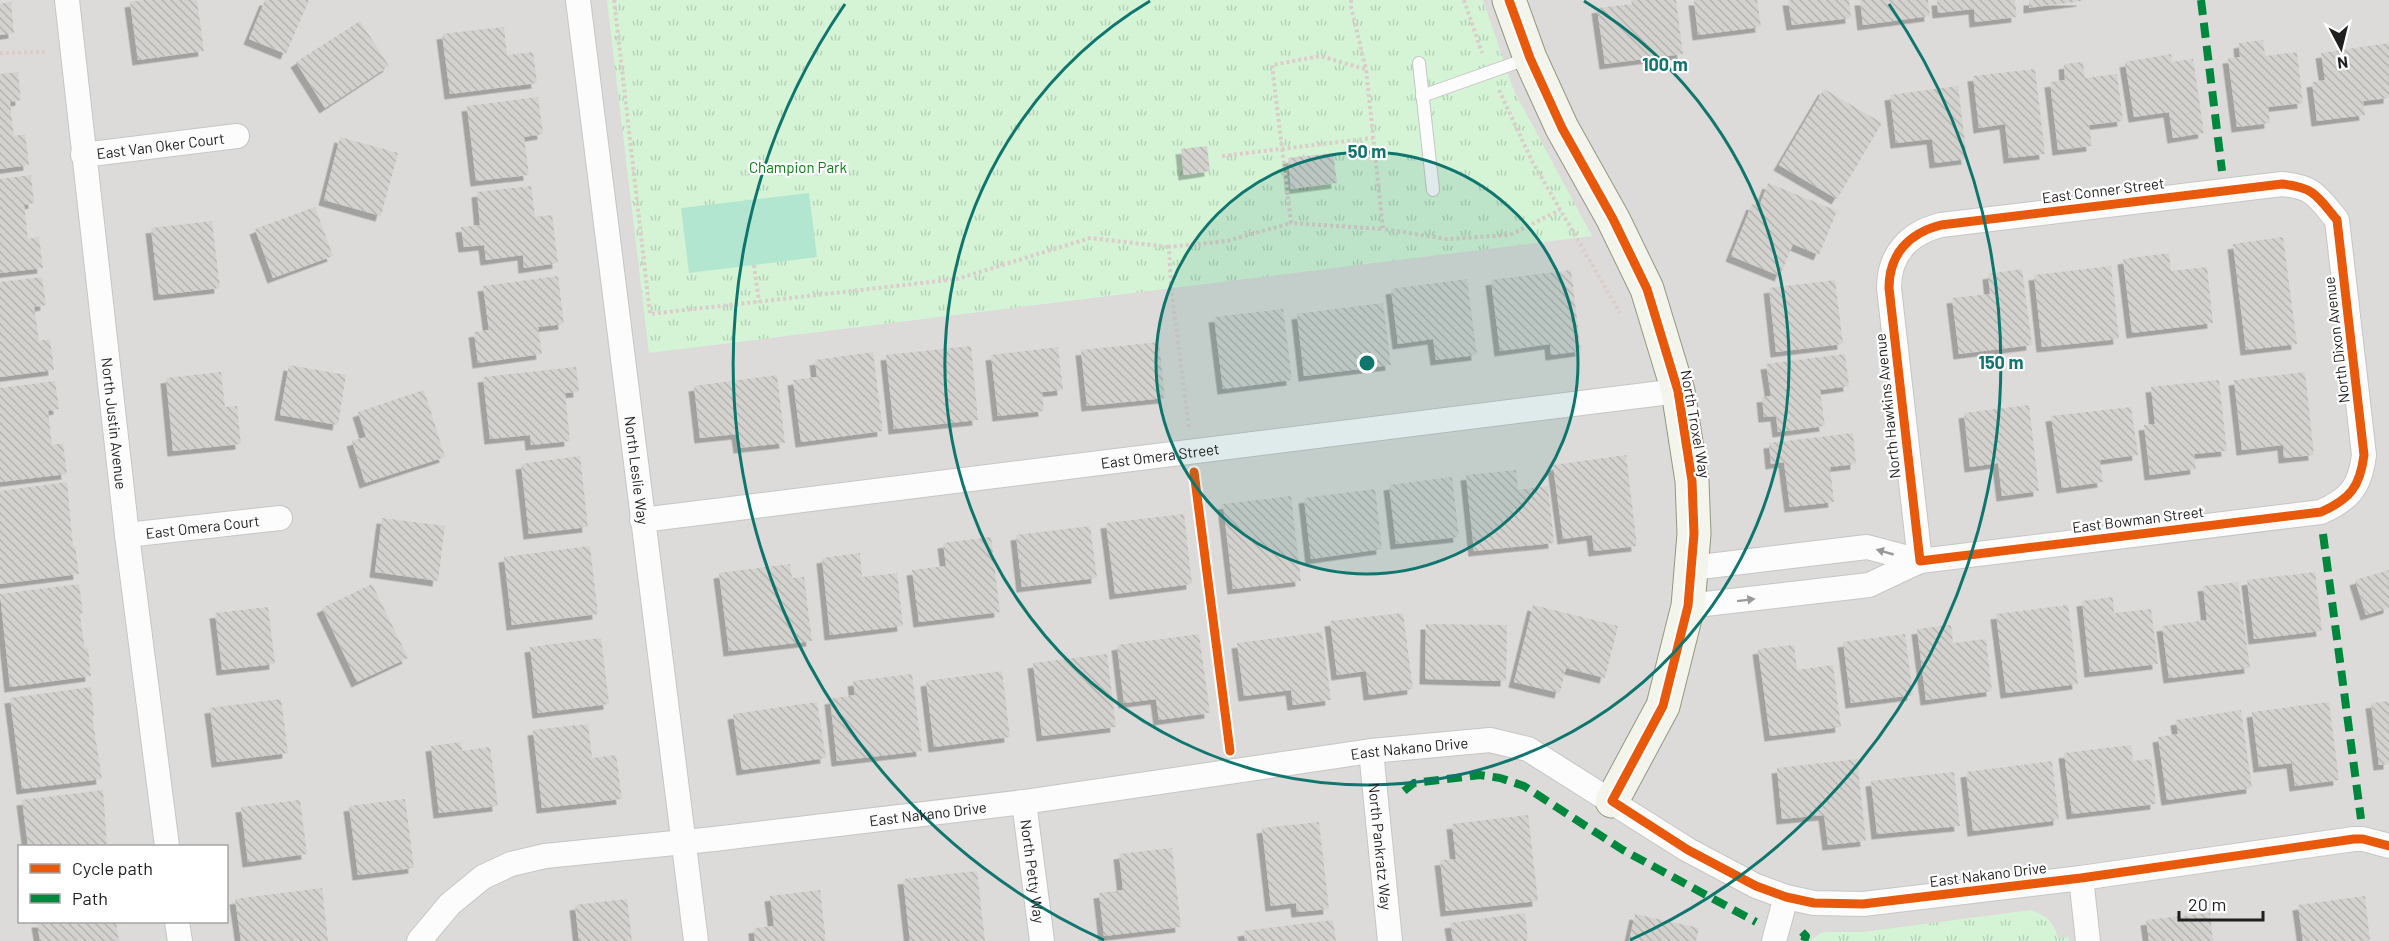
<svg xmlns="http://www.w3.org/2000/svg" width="2389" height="941" font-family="Barlow,sans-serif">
	<defs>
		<pattern id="park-tufts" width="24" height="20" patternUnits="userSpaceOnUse" patternTransform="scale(1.5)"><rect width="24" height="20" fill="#d5f4d6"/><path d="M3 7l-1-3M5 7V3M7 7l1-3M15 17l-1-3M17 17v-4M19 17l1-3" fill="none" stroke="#b6d1b7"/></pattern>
		<pattern id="building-back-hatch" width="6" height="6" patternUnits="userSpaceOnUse" patternTransform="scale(1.5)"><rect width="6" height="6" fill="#d4d2cf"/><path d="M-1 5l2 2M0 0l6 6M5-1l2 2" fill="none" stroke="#b6b4b1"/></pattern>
		<filter id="shadow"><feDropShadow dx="-5.5" dy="5.5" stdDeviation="0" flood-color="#0004"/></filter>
	</defs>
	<rect width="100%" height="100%" fill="#edece8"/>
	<path fill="#dcdbd9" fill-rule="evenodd" d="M0,0h2389v941h-2389zM20,846h206v76h-206z"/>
	<g fill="url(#park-tufts)">
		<polygon points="607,0 1483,0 1514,91 1592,236 649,353"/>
		<path d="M2031,910c16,6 23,12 27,28l10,-1 1,4h-259l11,-8 7,-1h36z"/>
	</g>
	<polygon fill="#b2e6d1" points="809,193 817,257 689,273 681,208"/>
	<g fill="url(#building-back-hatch)" filter="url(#shadow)">
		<polygon points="144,0 197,0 204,51 138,60 130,2"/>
		<polygon points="265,0 309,0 286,54 249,39"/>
		<polygon points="1631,0 1676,0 1683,54 1605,64 1597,8 1632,4"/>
		<polygon points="1694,0 1757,0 1761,27 1698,35"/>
		<polygon points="1788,0 1849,0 1851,18 1792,25"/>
		<polygon points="1860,0 1928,0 1930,16 1863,25"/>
		<polygon points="1937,0 2015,0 2017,17 1975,22 1974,9 1938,13"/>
		<polygon points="2029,0 2082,0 2082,1 2029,8"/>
		<polygon points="11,2 14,33 0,35 0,4"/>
		<polygon points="360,21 389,66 325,108 296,62"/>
		<polygon points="504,27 507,55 533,52 537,83 450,94 442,34"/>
		<polygon points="2263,40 2265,56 2297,52 2303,103 2268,107 2270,123 2237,127 2228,58 2240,57 2239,43"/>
		<polygon points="2389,43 2389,98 2363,101 2365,115 2317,121 2312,82 2325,80 2321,53"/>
		<polygon points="2171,54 2172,62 2193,59 2204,133 2173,138 2169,112 2134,117 2125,62"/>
		<polygon points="2083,62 2085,78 2117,74 2123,121 2089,125 2092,146 2058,150 2050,82 2065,80 2064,64"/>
		<polygon points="2035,69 2045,154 2009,158 2005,124 1979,128 1973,76"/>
		<polygon points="18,72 21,100 10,102 12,120 14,136 25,134 29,165 0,169 0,74"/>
		<polygon points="1958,86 1967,159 1935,163 1932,139 1896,143 1890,95"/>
		<polygon points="1824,89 1882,123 1837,199 1779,165"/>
		<polygon points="538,97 543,134 524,137 529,175 476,181 467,106"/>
		<polygon points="340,137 398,153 381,216 324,200"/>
		<polygon points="1207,146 1210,171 1184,175 1181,149"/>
		<polygon points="1333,153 1337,183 1291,189 1288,158"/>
		<polygon points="31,175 34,203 24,205 28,239 39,237 43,268 0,273 0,179"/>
		<polygon points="1768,183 1837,211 1819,255 1793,244 1780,276 1731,256 1752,204 1759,207"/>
		<polygon points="531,186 535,217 552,215 558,263 524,268 523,255 486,260 484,245 464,247 461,227 480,225 477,192"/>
		<polygon points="315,207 333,256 273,278 255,229"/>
		<polygon points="212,221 220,288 159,295 151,228"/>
		<polygon points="2283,237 2297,344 2246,350 2233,244"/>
		<polygon points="2169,253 2171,271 2207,267 2213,323 2132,333 2123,259"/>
		<polygon points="2111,266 2119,339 2042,347 2034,275"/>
		<polygon points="2022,269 2032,345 1959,354 1952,298 1990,294 1988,274"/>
		<polygon points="1571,270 1581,351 1551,355 1550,344 1500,351 1491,280"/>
		<polygon points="558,276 564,324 538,327 542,354 478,363 474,332 489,330 483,286"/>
		<polygon points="42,277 46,305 34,307 39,341 50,339 54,370 0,377 0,282"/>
		<polygon points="1467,279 1477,355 1436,360 1433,339 1398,344 1391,289"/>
		<polygon points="1835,280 1843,344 1776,352 1769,288"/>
		<polygon points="1383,303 1391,365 1304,376 1297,314"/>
		<polygon points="1283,309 1292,380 1223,389 1214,317"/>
		<polygon points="1159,342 1165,398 1087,406 1081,350"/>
		<polygon points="971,346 978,420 894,429 886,355"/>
		<polygon points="1058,347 1063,390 1042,392 1044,411 998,416 991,355"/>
		<polygon points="873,352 883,431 801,442 793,380 817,377 815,360"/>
		<polygon points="1845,354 1849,386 1820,390 1825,426 1778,432 1776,416 1764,417 1762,397 1771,396 1766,364"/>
		<polygon points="289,365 346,375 338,425 280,415"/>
		<polygon points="576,367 579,392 565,393 570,441 531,445 530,435 490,439 483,377"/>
		<polygon points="221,372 225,407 237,406 241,444 173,451 166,378"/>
		<polygon points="2305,372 2314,455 2284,458 2283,445 2242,450 2234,380"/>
		<polygon points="777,375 785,443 739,448 737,434 700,438 694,386"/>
		<polygon points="2219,380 2227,451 2194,454 2196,469 2150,475 2144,425 2155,424 2151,387"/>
		<polygon points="55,381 59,409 48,411 52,445 63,443 67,474 0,482 0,388"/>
		<polygon points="424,390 445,457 365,483 352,441 366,437 358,412"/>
		<polygon points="2029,405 2039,491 2002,496 1998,463 1970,467 1964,413"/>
		<polygon points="2131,407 2138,455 2100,460 2103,482 2062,488 2051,416"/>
		<polygon points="1853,433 1856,464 1830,467 1834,502 1790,507 1784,462 1771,464 1769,443"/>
		<polygon points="1626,455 1637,546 1594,551 1592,535 1563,539 1553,465"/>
		<polygon points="580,456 588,527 529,534 521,464"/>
		<polygon points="1516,470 1518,490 1548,486 1554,543 1474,551 1466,475"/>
		<polygon points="1452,477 1459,537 1396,544 1389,485"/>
		<polygon points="67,482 73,547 75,546 79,574 0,584 0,491"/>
		<polygon points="1375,489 1382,549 1311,559 1304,498"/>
		<polygon points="1291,496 1301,581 1233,589 1223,504"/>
		<polygon points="1184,514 1192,584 1115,594 1106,523"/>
		<polygon points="382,518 445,526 438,581 375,572"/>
		<polygon points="1090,526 1097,578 1022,587 1016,535"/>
		<polygon points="991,537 1000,612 919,622 912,570 946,566 943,543"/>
		<polygon points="590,546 598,614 512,625 504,557"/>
		<polygon points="860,553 862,577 897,573 903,626 830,635 822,558"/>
		<polygon points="790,564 792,578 804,577 812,641 729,651 719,573"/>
		<polygon points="2389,570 2389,608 2366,615 2355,580"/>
		<polygon points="2315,572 2322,631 2254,639 2247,580"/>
		<polygon points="2238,582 2250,668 2169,678 2162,626 2207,620 2203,586"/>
		<polygon points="79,584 83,613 80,614 82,631 85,649 88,648 91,676 10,687 0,594"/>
		<polygon points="372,584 408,658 357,682 322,608"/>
		<polygon points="2113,597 2114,613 2151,609 2158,664 2090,672 2082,601"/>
		<polygon points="1533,605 1618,626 1605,678 1566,668 1560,693 1514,682"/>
		<polygon points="2068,605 2078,684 2006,693 1996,614"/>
		<polygon points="268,607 275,664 222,670 215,613"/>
		<polygon points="1403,613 1413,689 1369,695 1366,671 1337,675 1330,621"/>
		<polygon points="1426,624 1507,625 1506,681 1425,679"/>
		<polygon points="1951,625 1953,643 1986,639 1992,691 1926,700 1917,629"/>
		<polygon points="1322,632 1331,700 1293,705 1291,690 1244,696 1237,643"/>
		<polygon points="1199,634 1210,713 1159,720 1156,699 1124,703 1117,645"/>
		<polygon points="1905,634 1913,695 1851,703 1843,642"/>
		<polygon points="601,638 609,704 538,713 530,647"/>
		<polygon points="1794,645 1797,670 1833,665 1841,727 1770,736 1758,649"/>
		<polygon points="1107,654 1116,727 1042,736 1033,663"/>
		<polygon points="1002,671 1010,737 934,747 926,681"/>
		<polygon points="912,674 922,751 837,761 830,699 855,695 853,681"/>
		<polygon points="91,687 94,716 92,716 102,779 22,789 10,698"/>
		<polygon points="281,699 288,753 217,762 210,708"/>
		<polygon points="2389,701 2389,764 2379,765 2371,703"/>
		<polygon points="817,702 826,758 742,770 733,714"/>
		<polygon points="2329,702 2339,780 2295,786 2292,763 2259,767 2252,712"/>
		<polygon points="2241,710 2252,788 2167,800 2158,737 2178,734 2176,720"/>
		<polygon points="588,724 592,758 616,755 622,799 542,808 533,730"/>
		<polygon points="461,742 462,751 490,747 498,806 439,813 431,746"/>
		<polygon points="2131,745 2133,761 2151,759 2156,804 2072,814 2064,753"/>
		<polygon points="1857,759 1866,841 1828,845 1824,815 1782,819 1777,768"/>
		<polygon points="2052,761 2059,820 1973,831 1966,772"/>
		<polygon points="1954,772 1960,826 1877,834 1871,781"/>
		<polygon points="103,790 107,846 28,846 22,800"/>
		<polygon points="405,799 414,868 358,875 349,806"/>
		<polygon points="300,800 307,854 248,862 241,807"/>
		<polygon points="1528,815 1538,901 1446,911 1440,860 1456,859 1452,824"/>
		<polygon points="1319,822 1329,909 1297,912 1296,903 1271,906 1262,828"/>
		<polygon points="1172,848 1181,927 1104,936 1099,893 1123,890 1119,854"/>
		<polygon points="977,871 985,941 910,941 903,879"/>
		<polygon points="322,888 328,941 241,941 235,899"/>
		<polygon points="820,890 826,941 755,941 754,928 774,926 770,896"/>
		<polygon points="2365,896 2370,941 2303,941 2298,905"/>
		<polygon points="627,899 632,941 579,941 575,905"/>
		<polygon points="1525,913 1528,941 1453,941 1450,923"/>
		<polygon points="2210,913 2213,941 2149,941 2146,920"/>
		<polygon points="1635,914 1699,928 1696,941 1629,941"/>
		<polygon points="1333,920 1336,941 1245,941 1243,931"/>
		<polygon points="37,922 116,922 119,941 40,941"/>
	</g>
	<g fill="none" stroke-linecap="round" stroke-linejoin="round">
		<g stroke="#c6c6c4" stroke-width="14">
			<g id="lane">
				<polyline points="1419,63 1433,190"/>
				<polyline points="1422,96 1529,58"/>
			</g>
		</g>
		<g stroke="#c6c6c4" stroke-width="26">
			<g id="street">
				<path id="s1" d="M67,0l60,535 40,311"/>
				<path id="s2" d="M578,0l118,941"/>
				<path id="s3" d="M83,155l154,-19"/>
				<path d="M2282,184c32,3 35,12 55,36l27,235c-4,32 -14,44 -43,57l-401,49 -31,-273c0,-34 20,-55 52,-63z"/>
				<path id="s4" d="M642,520l1036,-129"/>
				<path id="s5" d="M127,535l153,-17"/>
				<polyline points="1688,606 1869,585 1920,561 1867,547 1692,568"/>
				<path id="s6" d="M1371,751l19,190"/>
				<path id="s7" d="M1024,802l18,139"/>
				<polyline points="2081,878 2088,941"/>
				<polyline points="177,922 180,941"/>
				<path id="s8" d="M419,941l31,-37 33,-27 28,-13 34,-8 169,-17 310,-37 347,-51 119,-11 38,9 160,101 68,36 30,11 28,6 49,1 218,-26 273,-39h9l26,7"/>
				<polyline points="1774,941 1786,897"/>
			</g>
		</g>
		<g stroke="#95987f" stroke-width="35">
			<polyline id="secondary" points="1509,0 1530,58 1562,128 1613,219 1647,289 1678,391 1692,481 1694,534 1688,606 1663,706 1612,801"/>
		</g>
		<g stroke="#dbcdca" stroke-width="4" stroke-dasharray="3 3" stroke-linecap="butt">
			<polyline points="614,0 650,314 957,279 1090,238 1169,247"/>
			<polyline points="1351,0 1351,7 1366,69 1383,229 1447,239 1510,235 1560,210"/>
			<polyline points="1464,0 1482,53"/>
			<polyline points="0,53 47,52"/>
			<polyline points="1365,69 1320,56 1272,65 1291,223 1383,229"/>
			<polyline points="1499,90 1532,161 1620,313"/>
			<polyline points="1222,156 1373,138"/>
			<polyline points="754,265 759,302"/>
			<polyline points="1189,427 1171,288 1169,247 1227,241 1291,223"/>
			<polyline points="1195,475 1229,748"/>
		</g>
		<use href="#lane" stroke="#fcfcfc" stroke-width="12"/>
		<use href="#street" stroke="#fcfcfc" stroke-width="24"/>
		<use href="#secondary" stroke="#f3f4eb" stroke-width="33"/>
		<g stroke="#00873e" stroke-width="8" stroke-dasharray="15 8" stroke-linecap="butt">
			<polyline points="2201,0 2222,171"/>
			<polyline points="2323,534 2361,819"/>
			<polyline points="1404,791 1414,783 1480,775 1500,778 1524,786 1623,850 1756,922"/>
			<polyline points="1802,932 1806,936 1804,941"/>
		</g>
		<g stroke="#fff" stroke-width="13">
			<g id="cycleway">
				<polyline points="1509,0 1530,58 1562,128 1613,219 1647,289 1678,391 1692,481 1694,534 1688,606 1663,706 1612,801 1688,850 1756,886 1786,897 1814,903 1863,904 2081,878 2354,839 2363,839 2389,846"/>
				<path d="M2282,184c32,3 35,12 55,36l27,235c-4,32 -14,44 -43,57l-401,49 -31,-273c0,-34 20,-55 52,-63z"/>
				<polyline points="1194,472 1230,751"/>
			</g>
		</g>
		<use href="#cycleway" stroke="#e8590c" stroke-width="9"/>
	</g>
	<defs><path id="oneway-solid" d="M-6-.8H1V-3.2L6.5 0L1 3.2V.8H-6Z" transform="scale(1.5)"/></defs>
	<g fill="#999">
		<use href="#oneway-solid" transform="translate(1885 552) rotate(-164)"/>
		<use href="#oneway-solid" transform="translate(1746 600) rotate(-7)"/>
	</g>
	<circle cx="1367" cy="363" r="211" fill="#0f766e" fill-opacity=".12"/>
	<g fill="none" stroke="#0f766e" stroke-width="3">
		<circle cx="1367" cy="363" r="211"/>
		<path d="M1584 1A422 422 0 1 1 1150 1"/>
		<path d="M1104 940A634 634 0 0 1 845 4M1889 4A634 634 0 0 1 1630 940"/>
	</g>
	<g text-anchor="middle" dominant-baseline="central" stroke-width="4.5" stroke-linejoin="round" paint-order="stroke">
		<g font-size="15" fill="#1f1f1f" stroke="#fff">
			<text stroke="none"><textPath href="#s3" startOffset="78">East Van Oker Court</textPath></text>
			<text transform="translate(2103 190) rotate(-7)">East Conner Street</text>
			<text transform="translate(2336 340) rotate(-97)">North Dixon Avenue</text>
			<text transform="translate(1887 406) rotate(-96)">North Hawkins Avenue</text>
			<text stroke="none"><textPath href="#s1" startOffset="426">North Justin Avenue</textPath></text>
			<text transform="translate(1696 424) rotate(80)">North Troxel Way</text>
			<text stroke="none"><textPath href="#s4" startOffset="522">East Omera Street</textPath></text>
			<text stroke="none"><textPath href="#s2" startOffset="474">North Leslie Way</textPath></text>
			<text transform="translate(2138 519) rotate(-7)">East Bowman Street</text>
			<text stroke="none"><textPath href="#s5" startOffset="76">East Omera Court</textPath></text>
			<text stroke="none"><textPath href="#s8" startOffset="1028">East Nakano Drive</textPath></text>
			<text stroke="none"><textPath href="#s8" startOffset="542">East Nakano Drive</textPath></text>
			<text stroke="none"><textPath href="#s6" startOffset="96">North Pankratz Way</textPath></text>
			<text stroke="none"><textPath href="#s7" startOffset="70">North Petty Way</textPath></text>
			<text transform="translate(1988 874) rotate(-7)">East Nakano Drive</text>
		</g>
		<g font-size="15" fill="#098117" stroke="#fff">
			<text x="798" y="167">Champion Park</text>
		</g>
	</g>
	<circle cx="1367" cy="363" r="9" fill="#0f766e" stroke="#fff" stroke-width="3"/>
	<g font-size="18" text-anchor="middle" font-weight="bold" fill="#0f766e" stroke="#fff" stroke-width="4.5" stroke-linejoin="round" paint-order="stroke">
		<text x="1665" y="71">100 m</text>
		<text x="1367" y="158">50 m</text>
		<text x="2001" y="369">150 m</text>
	</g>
	<rect x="18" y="845" width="210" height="78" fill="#ffffff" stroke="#a5a5a5" stroke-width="1.5"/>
	<rect x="30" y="864" width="30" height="9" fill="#e8590c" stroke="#a5a5a5" stroke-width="1.5"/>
	<text x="72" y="875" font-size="18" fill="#1f1f1f">Cycle path</text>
	<rect x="30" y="894" width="30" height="9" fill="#00873e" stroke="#a5a5a5" stroke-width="1.5"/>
	<text x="72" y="905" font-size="18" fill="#1f1f1f">Path</text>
	<g transform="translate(2341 48) rotate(173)" stroke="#ffffff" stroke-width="4.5" paint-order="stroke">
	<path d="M0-4.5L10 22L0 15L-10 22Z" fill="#1f1f1f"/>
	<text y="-9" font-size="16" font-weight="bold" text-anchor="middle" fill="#1f1f1f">N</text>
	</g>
	<path d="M2179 911v9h84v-9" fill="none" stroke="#1f1f1f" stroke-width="3"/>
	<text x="2188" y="911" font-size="18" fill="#1f1f1f" stroke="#ffffff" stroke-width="4.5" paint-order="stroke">20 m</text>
</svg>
